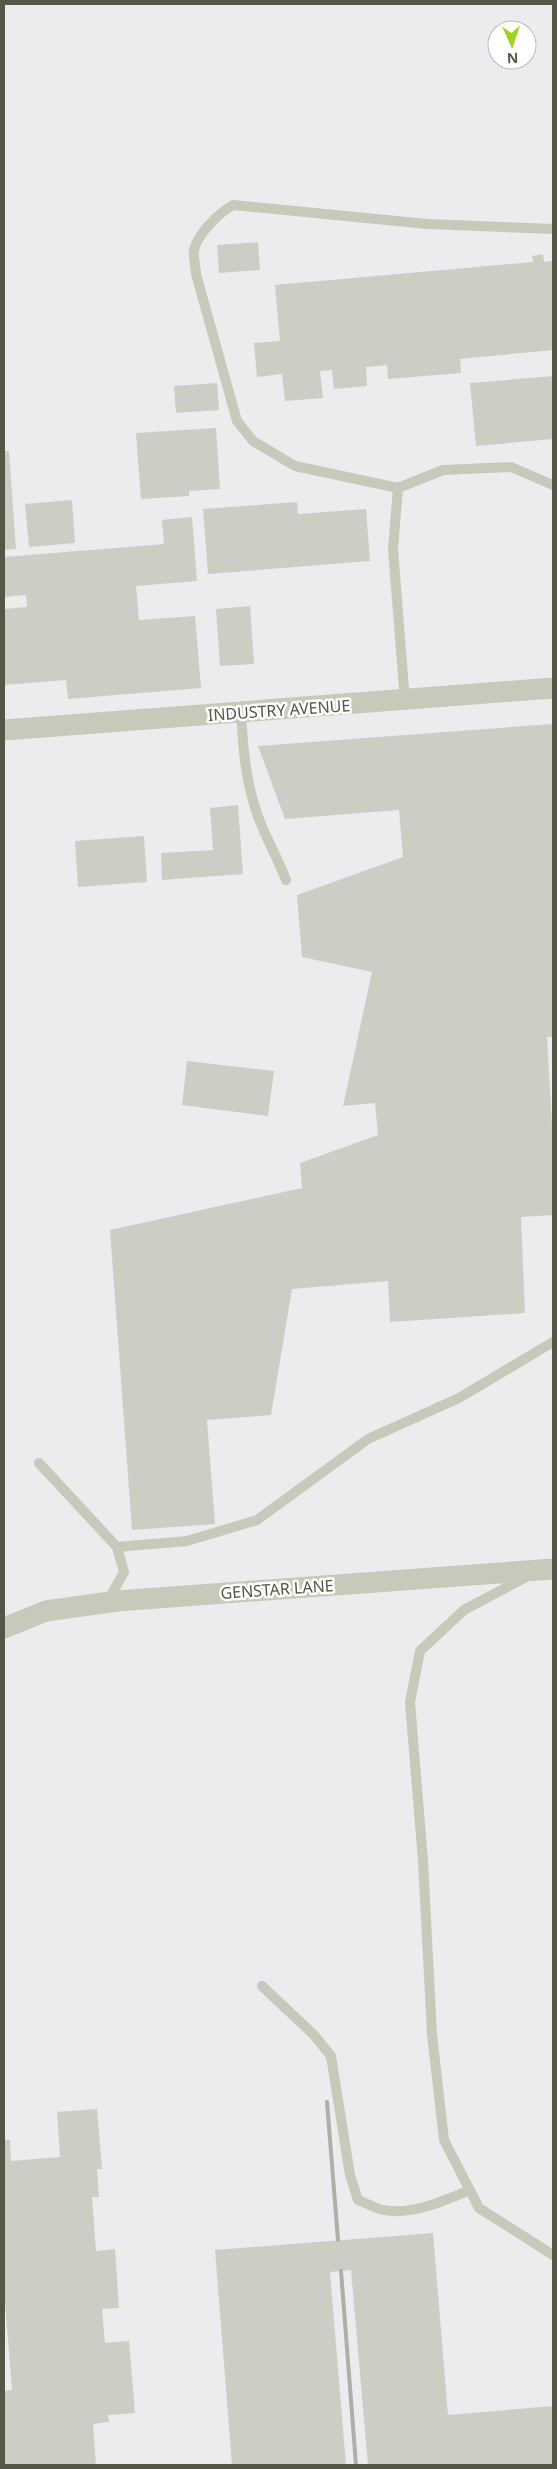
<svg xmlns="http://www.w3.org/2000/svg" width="557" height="2469" font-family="'Noto Sans',sans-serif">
	<rect width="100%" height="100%" fill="#ebecee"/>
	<g fill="#cbcec5">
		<polygon points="258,242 260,270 219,273 217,245"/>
		<polygon points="543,254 544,262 553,261 553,350 460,359 461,373 388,379 387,365 366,367 367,386 334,389 332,370 320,371 323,398 285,401 282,374 257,377 254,343 280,341 275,285 533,262 532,256"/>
		<polygon points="553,376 553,439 476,446 470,383"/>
		<polygon points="217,383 219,410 176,413 174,386"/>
		<polygon points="216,428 220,489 189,491 189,496 141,499 136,433"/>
		<polygon points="4,451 9,451 16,549 4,550"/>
		<polygon points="72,500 75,543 29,547 25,504"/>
		<polygon points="297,502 298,514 366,509 370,561 208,574 203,509"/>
		<polygon points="192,517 197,581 136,586 139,620 195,616 201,688 68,699 66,680 4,685 4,609 27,607 26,595 5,597 4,557 164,544 162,520"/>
		<polygon points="250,606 254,664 220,666 216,609"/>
		<polygon points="553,724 553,1037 547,1037 553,1144 553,1215 521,1217 525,1313 390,1322 388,1281 292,1289 271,1415 207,1420 215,1524 132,1530 110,1230 302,1188 300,1163 378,1135 375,1103 343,1106 372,972 302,957 297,895 403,857 399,810 285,819 258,746"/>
		<polygon points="238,805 243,874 162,880 161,853 213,850 210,808"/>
		<polygon points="144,836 147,882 78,887 75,841"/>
		<polygon points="187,1061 274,1071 268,1116 182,1105"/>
		<polygon points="97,2109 102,2169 97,2169 99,2197 92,2197 96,2251 115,2249 119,2308 102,2309 105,2343 129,2341 135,2413 108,2415 109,2422 93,2424 96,2465 4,2465 4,2391 12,2390 4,2290 4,2140 10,2140 11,2161 60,2157 57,2112"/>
		<polygon points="433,2233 448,2415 553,2406 553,2465 368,2465 351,2270 330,2272 346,2465 232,2465 215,2250"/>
	</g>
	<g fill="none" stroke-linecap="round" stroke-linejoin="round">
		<g stroke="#c7caba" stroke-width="10">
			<path d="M398,488l-103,-22 -42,-25 -16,-20 -41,-147c0,-7 -3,-17 -2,-24 4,-17 25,-37 39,-45l194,19 126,5"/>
			<polyline points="405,701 393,549 398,488 443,470 511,467 553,485"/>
			<path d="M241,713c2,36 5,72 18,106 8,21 19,40 27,61"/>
			<polyline points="39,1463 117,1547 124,1572 108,1601"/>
			<polyline points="117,1547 187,1541 257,1520 368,1439 459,1398 553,1342"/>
			<polyline points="526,1577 464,1610 420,1651 410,1702 423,1861 432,2034 444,2140 479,2208 553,2255"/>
			<path d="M262,1986l52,49 17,21 19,119 8,25c7,3 14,6 21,9 30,8 65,-8 91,-19"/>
		</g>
		<g stroke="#c7caba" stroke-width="21">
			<polyline points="4,730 553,688"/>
			<polyline points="4,1628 46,1611 117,1601 553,1569"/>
		</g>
		<g stroke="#adafa8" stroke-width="4">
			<polyline points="327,2102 338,2240"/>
			<polyline points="341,2271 356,2465"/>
		</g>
	</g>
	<g text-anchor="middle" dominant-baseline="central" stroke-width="5" stroke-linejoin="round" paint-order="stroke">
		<g font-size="16" fill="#545745" stroke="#fff">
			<text transform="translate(279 710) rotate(-4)">INDUSTRY AVENUE</text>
			<text transform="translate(277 1589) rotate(-4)">GENSTAR LANE</text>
		</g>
	</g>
	<rect width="557" height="2469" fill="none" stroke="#545745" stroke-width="10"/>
	<g transform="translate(512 45) rotate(177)"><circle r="24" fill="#ffffff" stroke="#bbbcb5"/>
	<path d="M0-4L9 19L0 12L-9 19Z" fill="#a2d122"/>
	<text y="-8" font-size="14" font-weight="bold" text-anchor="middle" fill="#545745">N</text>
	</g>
</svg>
